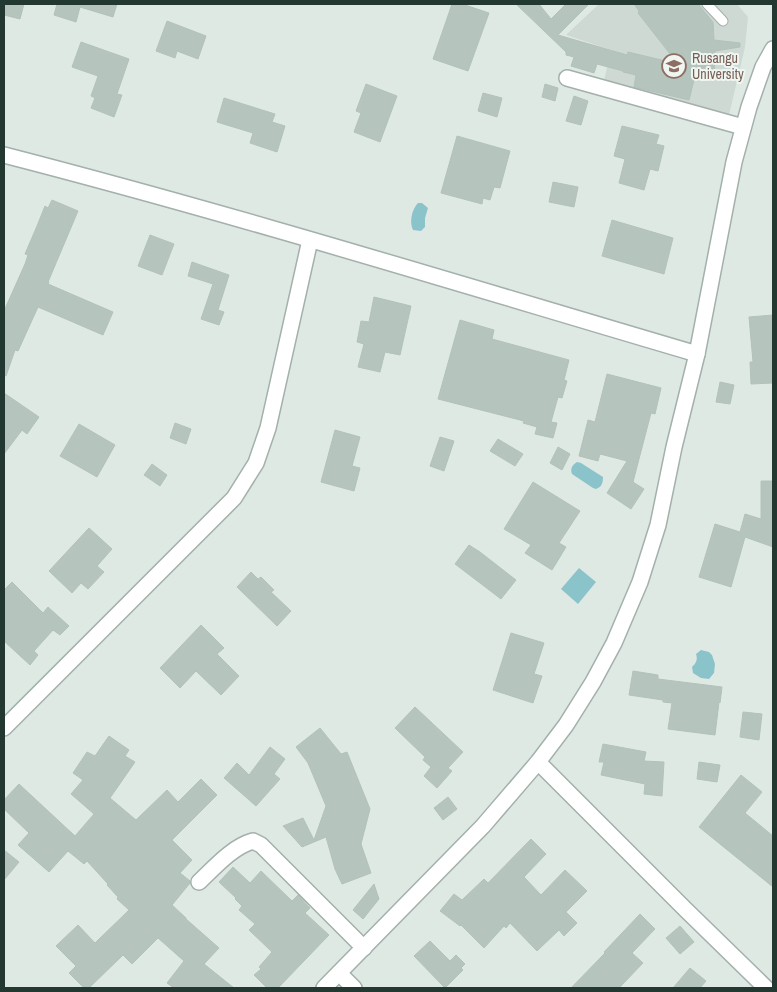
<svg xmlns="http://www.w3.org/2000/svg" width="777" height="992" font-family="'Archivo Narrow',sans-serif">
	<rect width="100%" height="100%" fill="#dfe9e4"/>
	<polygon fill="#ced9d3" points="599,4 737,4 748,17 745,47 729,115 604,81 611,50 566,35"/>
	<g fill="#8bc3cb">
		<path d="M418,203h4l6,5 -3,10v9l-4,4 -8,-1c-4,-8 -1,-21 5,-27z"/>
		<path d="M577,462l4,1 22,14c0,5 -1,10 -7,12l-3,-1 -21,-14c-2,-5 0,-9 5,-12z"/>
		<polygon points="579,568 596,582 578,604 561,589"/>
		<path d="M701,650l8,2 3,3 3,9 -1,9 -5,6 -8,-1 -8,-5 -1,-6c4,-4 6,-7 4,-13z"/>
	</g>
	<g fill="#b5c4bd" stroke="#b2c2bb">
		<polygon points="4,4 24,4 20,19 4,15"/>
		<polygon points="57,4 117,4 113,17 80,7 76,22 54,15"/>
		<polygon points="452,4 462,4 489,13 468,71 433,59"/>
		<polygon points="516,4 539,4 551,19 566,4 589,4 558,35 627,55 628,52 678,64 638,13 639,11 634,4 698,4 713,22 714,40 740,43 740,47 715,51 714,76 695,76 689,100 634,87 636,75 623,72 623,71 597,64 594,73 571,66 574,57 566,55 566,52"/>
		<polygon points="167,21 206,36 198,59 177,51 175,58 156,51"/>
		<polygon points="81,42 129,59 117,94 122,95 114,117 91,108 95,98 91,96 98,76 72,67"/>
		<polygon points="366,84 397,96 380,142 354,132 361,113 356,111"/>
		<polygon points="545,84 558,88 555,101 542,97"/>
		<polygon points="483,93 502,98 497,117 478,111"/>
		<polygon points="574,96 588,101 581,125 566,121"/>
		<polygon points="224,98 275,114 272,122 285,126 277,152 250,143 253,133 217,122"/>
		<polygon points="622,126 659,135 656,144 664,146 658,171 650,169 644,190 619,183 625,159 614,156"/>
		<polygon points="457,136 510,151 500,188 494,187 490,200 483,198 482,204 441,193"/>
		<polygon points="553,182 578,187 574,207 549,202"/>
		<polygon points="52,200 78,211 48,282 49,282 48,284 113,312 103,335 38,307 18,351 15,350 6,376 4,375 4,311 25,264 28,255 25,254 37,226 45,206 48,208"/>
		<polygon points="612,220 673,238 664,274 602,256"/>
		<polygon points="150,235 174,244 162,275 138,266"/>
		<polygon points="192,262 229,275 218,310 224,312 219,325 201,319 213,284 188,276"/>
		<polygon points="374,297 411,306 400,355 385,352 380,372 358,367 364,344 357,342 361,321 369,322"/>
		<polygon points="773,315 773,383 751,384 750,362 753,362 749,317"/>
		<polygon points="460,320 494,330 492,339 569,360 564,380 567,381 562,398 558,397 551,422 557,423 553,438 535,434 537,427 523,423 524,421 438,399"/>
		<polygon points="607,374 661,388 655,414 651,413 633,482 644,489 631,509 607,493 627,461 600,454 598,461 579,456 588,420 595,422"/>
		<polygon points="720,382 734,385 730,404 716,402"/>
		<polygon points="4,393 39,417 27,434 22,430 4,454"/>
		<polygon points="175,423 191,429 186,444 170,438"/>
		<polygon points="79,424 115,445 97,477 60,456"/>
		<polygon points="335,430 360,437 352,466 360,468 354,491 321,482"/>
		<polygon points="440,437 454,441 444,471 430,466"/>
		<polygon points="498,439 523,454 515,466 490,451"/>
		<polygon points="558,447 570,454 562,470 550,463"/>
		<polygon points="152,464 167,475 160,486 144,475"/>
		<polygon points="761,481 773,481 773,547 745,537 731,587 699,577 715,524 740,532 745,514 761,519"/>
		<polygon points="533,482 580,511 559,543 566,547 552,570 525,553 531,545 504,529"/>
		<polygon points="89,528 112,549 97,566 104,572 88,589 81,583 72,593 49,571"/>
		<polygon points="469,545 480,552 516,580 501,599 455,564"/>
		<polygon points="251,572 258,579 261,577 274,590 271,592 291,611 277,626 237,587"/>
		<polygon points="12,582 43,613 48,607 69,626 60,635 53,630 34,651 38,655 30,665 4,641 4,590"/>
		<polygon points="201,625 224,648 217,654 239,676 221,695 196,671 180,688 160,668"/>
		<polygon points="511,633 544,643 534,674 542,676 533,703 493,690"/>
		<polygon points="633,671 658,675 658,679 722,687 720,703 719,702 715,735 668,729 672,703 663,702 663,700 629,695"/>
		<polygon points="415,707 463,752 448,768 452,771 437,788 424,776 431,767 423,760 425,757 395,728"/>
		<polygon points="743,712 762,714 759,740 740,737"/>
		<polygon points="320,728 341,754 347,752 370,809 361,844 371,873 342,884 335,869 326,837 302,847 283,826 303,818 314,840 326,806 308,763 296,747"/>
		<polygon points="109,736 129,750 125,756 135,762 110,798 136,820 167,790 178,802 201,779 217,795 172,840 192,860 180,873 190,881 190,883 172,905 186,918 186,919 219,948 204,964 234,988 174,988 167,983 184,961 158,938 132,964 123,955 89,988 84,988 69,973 76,966 56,946 78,925 95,943 129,910 117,899 118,897 107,885 108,884 87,861 84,864 68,851 49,872 18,845 29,833 4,809 4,800 19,784 75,836 94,814 71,794 83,780 73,773 87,752 95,756"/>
		<polygon points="603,744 646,752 644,761 664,762 662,796 644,794 645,784 601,775 604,762 599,762"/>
		<polygon points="270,747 285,759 274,774 280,779 256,806 224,778 237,763 249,775"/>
		<polygon points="699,762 720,765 717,782 697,779"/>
		<polygon points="741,775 762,792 745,813 773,836 773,887 699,827"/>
		<polygon points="448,797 457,809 443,820 434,808"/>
		<polygon points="531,839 546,854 524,877 541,895 565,870 587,891 566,912 577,923 564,936 559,930 537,951 510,923 506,928 504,926 484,948 461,925 460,926 440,911 454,894 462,900 484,879 488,883"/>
		<polygon points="4,850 19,862 4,880"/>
		<polygon points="233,867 250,883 261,871 292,901 298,895 310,908 305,913 329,935 278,988 267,988 254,975 261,969 259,967 272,952 249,930 255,924 239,910 242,906 235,899 236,898 219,882"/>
		<polygon points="374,884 379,899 363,919 353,910"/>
		<polygon points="640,914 655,929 632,953 643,963 619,988 571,988 605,953 604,952"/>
		<polygon points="680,926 694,942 680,954 666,938"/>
		<polygon points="430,941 450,961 456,955 465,964 461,968 463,970 445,988 414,956"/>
		<polygon points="690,968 706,981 700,988 673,988"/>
	</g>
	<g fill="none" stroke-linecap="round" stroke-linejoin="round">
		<g stroke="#a3b0ab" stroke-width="11">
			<polyline id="service" points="707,4 723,21"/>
		</g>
		<g stroke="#a3b0ab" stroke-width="18">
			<g id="minor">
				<polyline points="567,78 743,127"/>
				<path d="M4,155c233,60 462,131 693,199"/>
				<polyline points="4,728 234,498 256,463 268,428 310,240"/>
				<polyline points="538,762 685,909 766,988"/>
				<path d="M199,882c16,-15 33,-35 54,-41l8,4 103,103"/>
				<polyline points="339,973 354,988"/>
				<polyline points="324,988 483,826 538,762 566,725 593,682 614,643 640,582 658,525 674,447 697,354 734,162 749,107 763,67 773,49"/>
			</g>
		</g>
		<use href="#service" stroke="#fff" stroke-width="9"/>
		<use href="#minor" stroke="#fff" stroke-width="15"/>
	</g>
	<defs>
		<g id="university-ring" transform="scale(1.25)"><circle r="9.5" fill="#eff6f2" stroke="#8d6e63" stroke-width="1.5"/><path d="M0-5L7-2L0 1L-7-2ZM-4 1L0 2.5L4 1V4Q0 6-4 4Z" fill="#8d6e63"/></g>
	</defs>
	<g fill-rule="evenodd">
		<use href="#university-ring" x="674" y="66"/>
	</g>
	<g text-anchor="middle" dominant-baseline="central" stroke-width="4" stroke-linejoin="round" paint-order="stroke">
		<g font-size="14" fill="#785e54" stroke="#eff6f2" text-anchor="start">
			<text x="692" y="58">Rusangu<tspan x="692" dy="16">University</tspan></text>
		</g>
	</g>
	<rect width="777" height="992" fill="none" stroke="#223831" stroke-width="10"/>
</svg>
